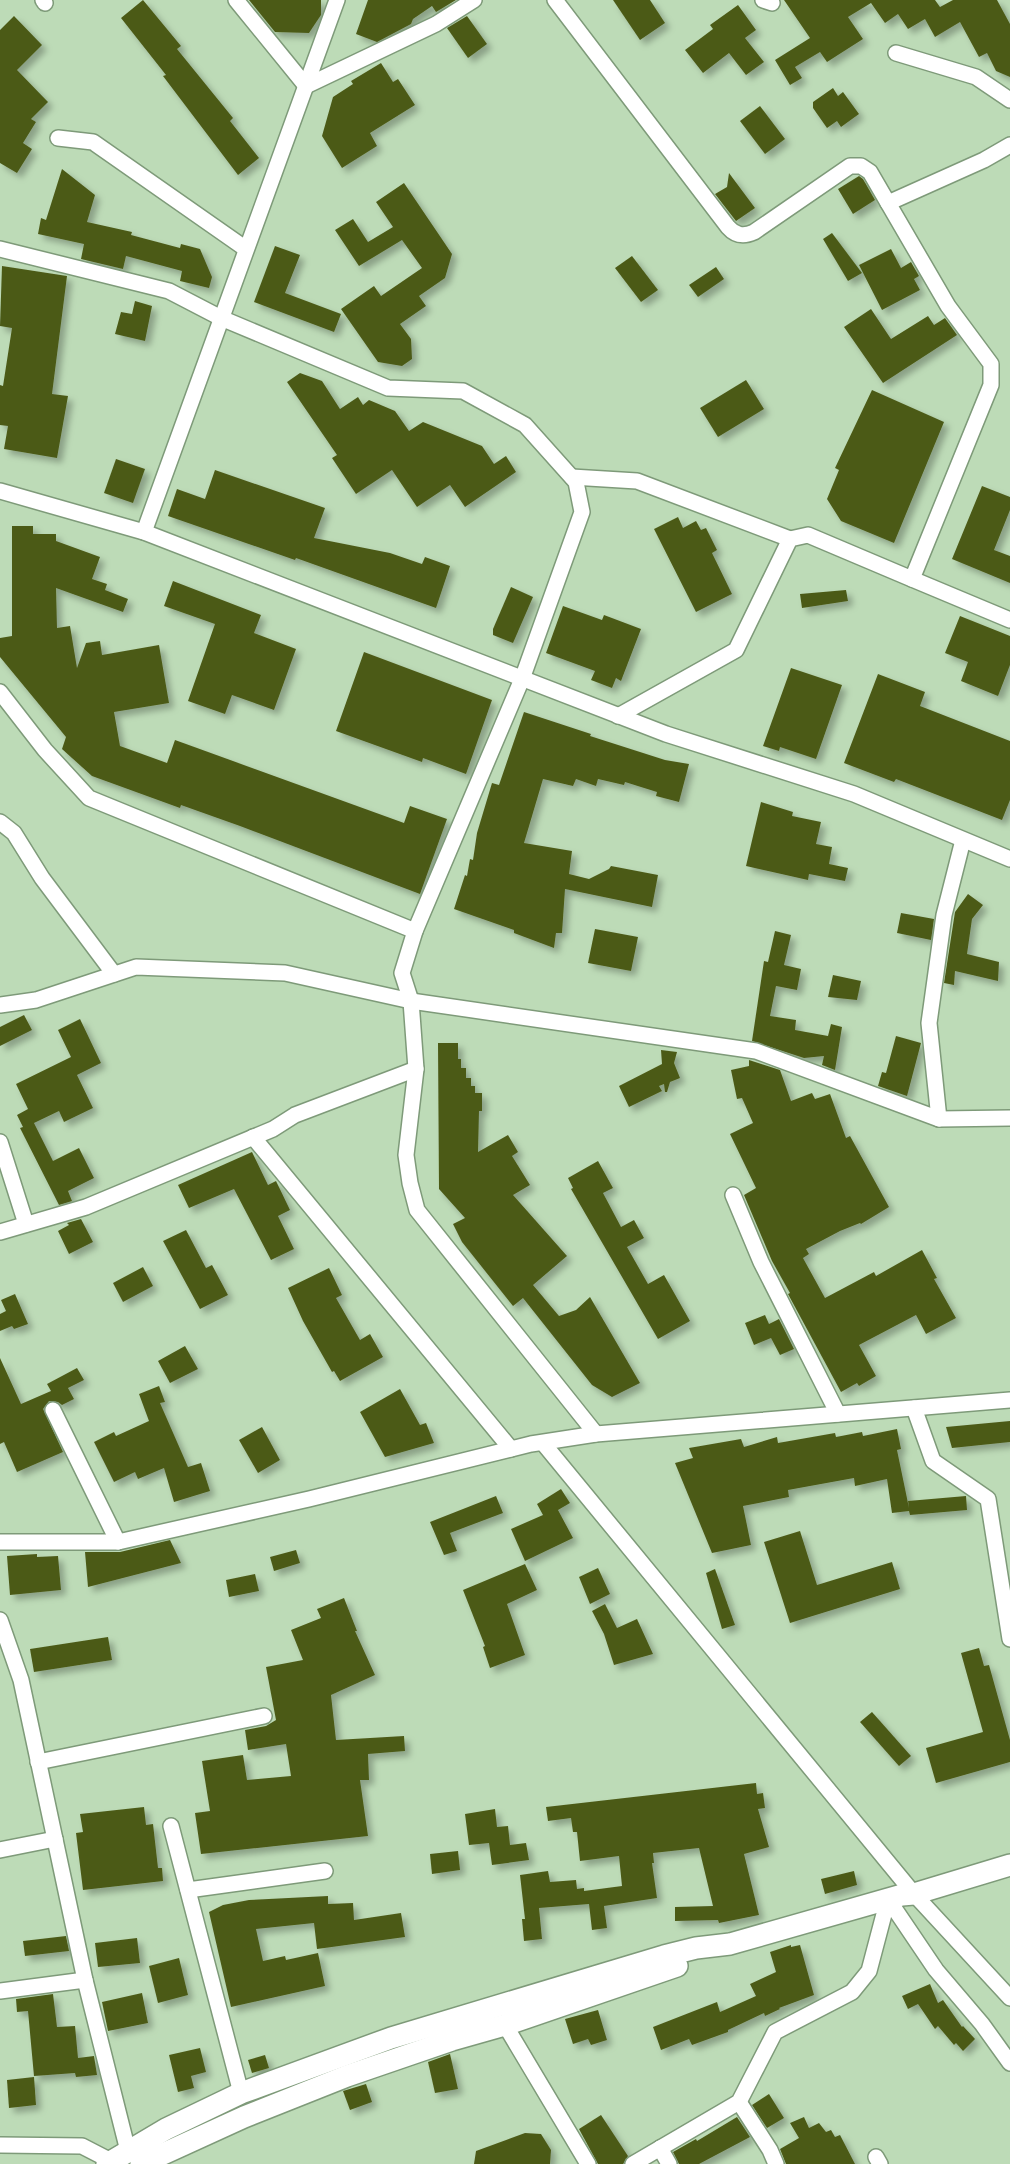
<svg xmlns="http://www.w3.org/2000/svg" width="1010" height="2164" font-family="Lato,sans-serif">
	<defs>
		<filter id="shadow"><feDropShadow dx="5" dy="5" stdDeviation="3" flood-color="#0004"/></filter>
	</defs>
	<rect width="100%" height="100%" fill="#bddbb7"/>
	<g fill="#4c5a19" filter="url(#shadow)">
		<polygon points="143,0 181,46 177,49 233,118 230,121 259,158 238,175 163,76 166,75 121,18"/>
		<polygon points="249,0 321,0 321,15 309,33 275,32"/>
		<polygon points="368,0 456,0 436,12 432,6 413,19 411,24 377,42 356,34"/>
		<polygon points="613,0 650,0 665,23 640,40"/>
		<polygon points="784,0 935,0 940,7 953,0 997,0 1010,24 1010,77 996,71 987,53 979,57 960,22 935,37 925,19 908,29 898,14 885,23 871,3 848,17 863,39 827,62 820,52 795,67 802,78 790,85 775,60 810,38"/>
		<polygon points="738,5 756,30 745,38 764,62 746,75 729,53 703,73 685,50 713,29 710,25"/>
		<polygon points="14,16 42,45 17,70 48,102 31,119 36,122 23,143 32,149 17,173 0,163 0,30"/>
		<polygon points="467,16 487,44 468,58 447,28"/>
		<polygon points="381,63 393,82 398,79 415,105 370,133 377,146 342,168 322,136 333,97 353,84 351,81"/>
		<polygon points="833,88 838,96 843,92 859,114 841,127 837,121 827,128 813,108 813,102"/>
		<polygon points="760,106 785,139 765,154 740,121"/>
		<polygon points="62,169 95,195 87,222 132,232 131,235 180,248 181,244 200,249 212,277 209,288 180,281 182,271 126,256 123,269 81,259 84,244 38,234 41,218 46,220"/>
		<polygon points="729,173 755,208 736,221 715,194 727,187"/>
		<polygon points="859,176 863,179 875,200 853,214 838,189"/>
		<polygon points="404,183 452,254 445,278 419,296 426,306 400,324 411,339 412,359 402,366 378,362 341,309 374,286 381,296 422,268 402,240 359,266 335,230 353,219 368,242 393,227 376,202"/>
		<polygon points="832,233 862,273 848,281 823,239"/>
		<polygon points="275,246 300,255 285,293 341,314 334,332 254,302"/>
		<polygon points="891,249 901,268 911,262 919,276 914,279 920,290 882,310 859,265"/>
		<polygon points="632,256 658,290 641,302 615,268"/>
		<polygon points="2,266 67,276 52,394 68,396 57,458 4,449 8,426 0,425 0,385 3,386 12,328 0,326"/>
		<polygon points="716,267 724,279 698,297 689,285"/>
		<polygon points="135,301 152,306 145,341 115,334 121,312 132,314"/>
		<polygon points="871,309 891,339 928,316 934,325 945,318 957,335 883,383 844,327"/>
		<polygon points="300,373 322,381 340,409 358,397 363,405 369,400 395,411 409,431 423,422 482,446 494,464 506,456 516,472 465,507 450,485 417,507 392,470 356,494 332,458 337,455 287,382"/>
		<polygon points="746,380 764,409 718,437 700,408"/>
		<polygon points="872,390 944,422 894,543 841,521 827,499 839,470 835,468"/>
		<polygon points="116,459 145,469 133,503 104,493"/>
		<polygon points="215,470 325,508 314,538 390,553 422,564 425,557 450,566 436,608 296,558 295,560 168,516 177,489 205,499"/>
		<polygon points="982,486 1010,497 1010,510 994,550 1010,556 1010,583 952,559"/>
		<polygon points="678,517 683,528 696,521 701,530 706,528 717,550 712,553 732,594 696,612 654,529"/>
		<polygon points="12,526 33,526 33,534 56,534 56,541 100,557 92,579 107,584 105,590 128,599 123,612 56,588 57,628 70,626 77,668 86,643 100,641 102,655 159,645 169,703 114,712 120,746 167,763 175,740 404,823 410,806 447,819 420,894 240,826 181,805 180,808 92,776 62,749 66,737 0,657 0,638 12,636"/>
		<polygon points="173,581 261,615 254,633 296,649 274,710 232,695 225,714 188,701 215,624 164,606"/>
		<polygon points="511,587 533,597 513,643 493,635 493,629"/>
		<polygon points="846,590 848,601 802,608 800,594"/>
		<polygon points="563,606 602,620 604,615 641,629 621,681 616,678 612,688 591,680 595,671 546,653"/>
		<polygon points="960,616 1010,636 1010,665 998,696 961,681 968,662 945,653"/>
		<polygon points="364,652 492,700 466,774 423,758 422,762 336,731"/>
		<polygon points="791,668 842,685 816,759 780,747 779,751 763,746"/>
		<polygon points="878,674 925,692 920,706 1010,741 1010,800 1002,820 896,779 894,782 844,763"/>
		<polygon points="524,712 591,734 590,736 665,760 689,764 679,802 656,796 657,792 625,782 624,785 598,779 596,786 576,779 573,786 543,779 524,843 572,851 569,874 589,879 609,869 611,866 658,875 652,907 565,889 562,933 556,933 554,948 514,933 514,930 454,909 465,875 467,876 470,859 473,860 477,833 492,783 499,785"/>
		<polygon points="761,802 793,812 792,816 821,822 816,844 832,847 829,864 848,868 845,881 809,874 808,880 746,866"/>
		<polygon points="968,894 983,905 972,919 967,954 999,962 998,981 955,971 954,985 944,983 955,912"/>
		<polygon points="901,913 934,919 931,940 897,933"/>
		<polygon points="595,929 638,937 631,971 588,963"/>
		<polygon points="775,931 791,935 784,965 801,969 797,990 776,986 770,1016 796,1020 795,1030 828,1036 831,1024 842,1027 835,1070 822,1065 824,1056 804,1058 752,1041 764,961 768,962"/>
		<polygon points="833,975 861,981 857,1000 828,997"/>
		<polygon points="24,1015 32,1030 0,1046 0,1027"/>
		<polygon points="80,1019 101,1063 77,1075 93,1108 64,1122 59,1111 34,1123 53,1161 79,1148 94,1178 68,1191 72,1201 59,1205 20,1128 23,1127 17,1115 28,1109 16,1084 71,1057 58,1030"/>
		<polygon points="896,1036 921,1043 907,1096 878,1086 882,1072 886,1073"/>
		<polygon points="438,1043 458,1043 458,1059 461,1059 461,1068 466,1068 466,1078 471,1078 471,1086 475,1086 475,1093 482,1093 482,1111 479,1111 478,1152 508,1135 518,1152 512,1156 530,1185 513,1195 567,1256 533,1285 559,1316 576,1310 590,1297 640,1383 612,1397 592,1385 523,1298 513,1306 462,1242 453,1224 465,1218 439,1189"/>
		<polygon points="661,1050 677,1052 674,1063 680,1078 670,1082 667,1092 665,1092 664,1084 659,1086 662,1091 629,1107 619,1086 662,1064"/>
		<polygon points="749,1060 780,1070 791,1101 812,1093 815,1099 830,1094 846,1138 850,1136 889,1207 861,1224 860,1223 840,1231 806,1249 809,1254 803,1258 825,1298 874,1272 876,1276 922,1250 937,1278 934,1279 956,1318 926,1334 916,1315 859,1345 876,1376 859,1386 857,1383 841,1392 788,1294 790,1293 772,1261 744,1195 756,1188 730,1134 753,1123 742,1098 737,1099 731,1070 749,1066"/>
		<polygon points="252,1152 268,1185 276,1181 290,1210 278,1216 294,1249 271,1260 234,1189 189,1208 178,1185"/>
		<polygon points="598,1161 613,1188 603,1193 621,1227 634,1220 644,1238 627,1247 648,1284 664,1275 690,1321 658,1339 571,1189 573,1188 568,1178"/>
		<polygon points="81,1219 93,1242 69,1254 58,1231 69,1225 67,1223"/>
		<polygon points="186,1230 206,1268 212,1265 228,1295 200,1309 163,1241"/>
		<polygon points="143,1267 153,1286 123,1302 113,1283"/>
		<polygon points="329,1268 342,1295 336,1298 360,1340 370,1334 383,1357 340,1381 334,1371 332,1372 303,1321 288,1288"/>
		<polygon points="15,1294 28,1324 14,1329 12,1326 0,1331 0,1314 6,1311 1,1300"/>
		<polygon points="765,1315 769,1324 779,1319 794,1349 780,1355 771,1338 754,1345 745,1323"/>
		<polygon points="185,1346 198,1369 170,1383 158,1361"/>
		<polygon points="0,1358 21,1404 51,1391 47,1384 77,1368 84,1380 68,1388 74,1399 62,1405 58,1402 49,1401 43,1409 63,1452 17,1472 4,1442 0,1444"/>
		<polygon points="159,1386 165,1402 160,1403 188,1467 201,1463 210,1491 174,1502 164,1468 138,1479 135,1472 114,1482 94,1442 114,1432 116,1436 149,1421 139,1394"/>
		<polygon points="400,1389 420,1425 426,1423 434,1443 385,1457 360,1412"/>
		<polygon points="1010,1421 1010,1442 952,1448 946,1427"/>
		<polygon points="262,1427 280,1460 258,1473 239,1440"/>
		<polygon points="897,1429 901,1449 897,1450 909,1508 908,1501 966,1496 967,1510 910,1515 909,1511 892,1513 887,1479 855,1486 854,1478 788,1490 789,1497 743,1506 751,1545 712,1553 675,1463 693,1458 689,1448 741,1439 744,1447 777,1437 778,1443 835,1433 836,1437 862,1432 863,1436"/>
		<polygon points="561,1489 570,1503 558,1510 573,1538 525,1561 511,1529 543,1515 537,1504"/>
		<polygon points="496,1496 503,1513 450,1533 457,1551 444,1555 430,1522"/>
		<polygon points="800,1531 817,1585 892,1562 900,1589 790,1623 764,1542"/>
		<polygon points="170,1540 181,1563 88,1587 85,1552 120,1552"/>
		<polygon points="296,1550 300,1563 274,1571 270,1557"/>
		<polygon points="37,1554 37,1557 58,1556 61,1590 10,1595 7,1556"/>
		<polygon points="525,1564 537,1590 507,1604 525,1655 490,1668 483,1647 485,1646 463,1590"/>
		<polygon points="598,1568 610,1594 590,1604 579,1577"/>
		<polygon points="715,1569 735,1625 722,1629 706,1573"/>
		<polygon points="255,1574 259,1591 229,1597 226,1580"/>
		<polygon points="344,1598 357,1631 355,1631 375,1675 331,1695 336,1740 404,1736 405,1751 368,1754 369,1780 360,1780 368,1836 201,1854 195,1813 210,1811 202,1761 243,1755 247,1780 291,1776 286,1744 248,1750 245,1730 266,1726 276,1720 266,1667 303,1660 291,1630 321,1618 317,1609"/>
		<polygon points="605,1604 617,1628 637,1619 653,1654 614,1665 604,1634 592,1611"/>
		<polygon points="108,1637 112,1660 34,1672 30,1649"/>
		<polygon points="979,1648 984,1666 989,1665 1010,1740 1010,1762 936,1783 926,1748 983,1732 961,1653"/>
		<polygon points="872,1712 911,1756 899,1766 860,1722"/>
		<polygon points="756,1783 757,1794 763,1793 765,1808 758,1809 769,1847 744,1854 759,1915 719,1923 718,1920 675,1921 675,1907 713,1906 699,1848 653,1853 654,1863 652,1863 657,1898 604,1906 607,1928 592,1930 589,1904 539,1908 542,1939 524,1941 522,1919 525,1919 520,1875 548,1871 550,1882 576,1880 577,1889 584,1888 584,1891 622,1886 619,1856 580,1861 577,1832 573,1832 571,1818 548,1821 546,1807"/>
		<polygon points="144,1807 146,1825 153,1824 158,1868 162,1868 163,1881 83,1890 76,1833 83,1832 80,1814"/>
		<polygon points="495,1809 497,1827 508,1826 510,1845 526,1843 529,1860 492,1865 489,1843 469,1845 465,1814"/>
		<polygon points="458,1851 460,1870 432,1874 430,1854"/>
		<polygon points="854,1871 857,1885 825,1894 821,1879"/>
		<polygon points="328,1896 328,1904 353,1903 354,1920 401,1913 405,1937 317,1949 314,1923 256,1929 263,1961 285,1956 286,1960 318,1953 325,1986 231,2007 209,1912 223,1905 249,1900"/>
		<polygon points="66,1936 69,1951 25,1956 23,1941"/>
		<polygon points="137,1938 140,1963 98,1967 95,1943"/>
		<polygon points="791,1945 791,1947 800,1945 814,1995 779,2008 780,2009 765,2016 764,2013 728,2030 728,2032 692,2045 689,2039 661,2050 653,2027 717,2002 720,2012 756,1996 750,1984 776,1972 770,1952"/>
		<polygon points="179,1958 188,1995 158,2003 149,1966"/>
		<polygon points="930,1984 938,2003 943,2000 962,2027 963,2026 975,2039 963,2051 956,2043 954,2045 938,2026 935,2029 918,2004 908,2009 902,1996"/>
		<polygon points="142,1993 148,2023 108,2031 102,2002"/>
		<polygon points="53,1994 57,2027 75,2026 78,2058 94,2056 97,2075 76,2077 75,2073 34,2076 28,2011 17,2012 16,1999"/>
		<polygon points="598,2010 607,2040 591,2045 588,2039 573,2044 565,2019"/>
		<polygon points="200,2048 206,2072 191,2076 194,2088 178,2092 169,2055"/>
		<polygon points="450,2054 458,2089 435,2093 428,2062"/>
		<polygon points="265,2055 269,2068 252,2073 248,2060"/>
		<polygon points="34,2077 36,2105 9,2108 7,2080"/>
		<polygon points="366,2084 372,2102 350,2110 343,2091"/>
		<polygon points="769,2094 784,2118 767,2128 752,2105"/>
		<polygon points="601,2115 628,2156 623,2164 598,2164 579,2129"/>
		<polygon points="737,2117 750,2137 699,2164 679,2164 673,2152 696,2139 697,2141"/>
		<polygon points="804,2117 809,2128 819,2123 826,2132 831,2130 835,2137 840,2135 855,2164 786,2164 780,2149 799,2138 790,2123"/>
		<polygon points="525,2133 541,2134 551,2150 550,2164 474,2164 476,2151"/>
	</g>
	<g fill="none" stroke-linecap="round" stroke-linejoin="round">
		<g stroke="#7e9a79" stroke-width="18">
			<g id="minor">
				<polyline points="43,0 45,3"/>
				<polyline points="236,0 306,86 436,24 474,0"/>
				<path d="M555,0l173,227c7,8 15,10 26,5l96,-66h11l9,6 78,134 43,58v21l-79,194 98,41"/>
				<polyline points="763,0 772,3"/>
				<polyline points="896,53 976,77 1010,100"/>
				<polyline points="58,138 93,142 246,249"/>
				<polyline points="888,203 984,160 1010,145"/>
				<polyline points="0,249 169,291 221,318 388,388 463,391 525,425 576,482 582,512 522,679 415,931 402,973 411,1001 416,1069 406,1155 410,1183 417,1210 596,1434"/>
				<polyline points="572,477 637,481 790,539"/>
				<polyline points="0,491 144,532 666,734 854,794 1010,859"/>
				<polyline points="144,532 337,0"/>
				<polyline points="0,692 45,750 89,798 415,931"/>
				<polyline points="618,716 736,650 790,539 808,535 912,579"/>
				<polyline points="0,822 14,833 42,878 114,974"/>
				<polyline points="0,1005 36,1000 136,967 285,973 411,1001 756,1051 939,1119 1010,1118"/>
				<polyline points="939,1119 929,1023 944,915 963,840"/>
				<polyline points="253,1137 511,1449"/>
				<polyline points="0,1142 26,1224"/>
				<polyline points="733,1195 761,1262 838,1414"/>
				<polyline points="0,1232 86,1207 273,1129 295,1115 416,1069"/>
				<polyline points="914,1408 933,1461 988,1499 1010,1639"/>
				<polyline points="53,1410 118,1542"/>
				<polyline points="543,1443 914,1894 1010,1998"/>
				<polyline points="0,1542 118,1542 309,1499 531,1444 596,1434 1010,1400"/>
				<polyline points="0,1620 21,1680 85,1980 128,2151"/>
				<polyline points="38,1762 264,1716"/>
				<polyline points="171,1826 241,2093"/>
				<polyline points="0,1850 55,1839"/>
				<polyline points="188,1890 325,1871"/>
				<polyline points="888,1899 936,1970 982,2024 1010,2063"/>
				<polyline points="0,1991 85,1980"/>
				<polyline points="505,2025 588,2164"/>
				<polyline points="739,2102 770,2150 776,2164"/>
				<polyline points="0,2145 82,2146 111,2161"/>
				<polyline points="660,2148 669,2164"/>
				<polyline points="876,2157 880,2164"/>
				<polyline points="633,2164 739,2102 775,2032 852,1992 869,1971 888,1899"/>
			</g>
		</g>
		<g stroke="#7e9a79" stroke-width="24">
			<g id="secondary">
				<polyline points="107,2164 166,2129 241,2093 391,2038 664,1956 696,1948 730,1944 902,1895 914,1894 1010,1865"/>
				<polyline points="141,2164 244,2117 347,2076 452,2040 505,2025 677,1966"/>
			</g>
		</g>
		<use href="#minor" stroke="#fff" stroke-width="15"/>
		<use href="#secondary" stroke="#fff" stroke-width="21"/>
	</g>
</svg>
